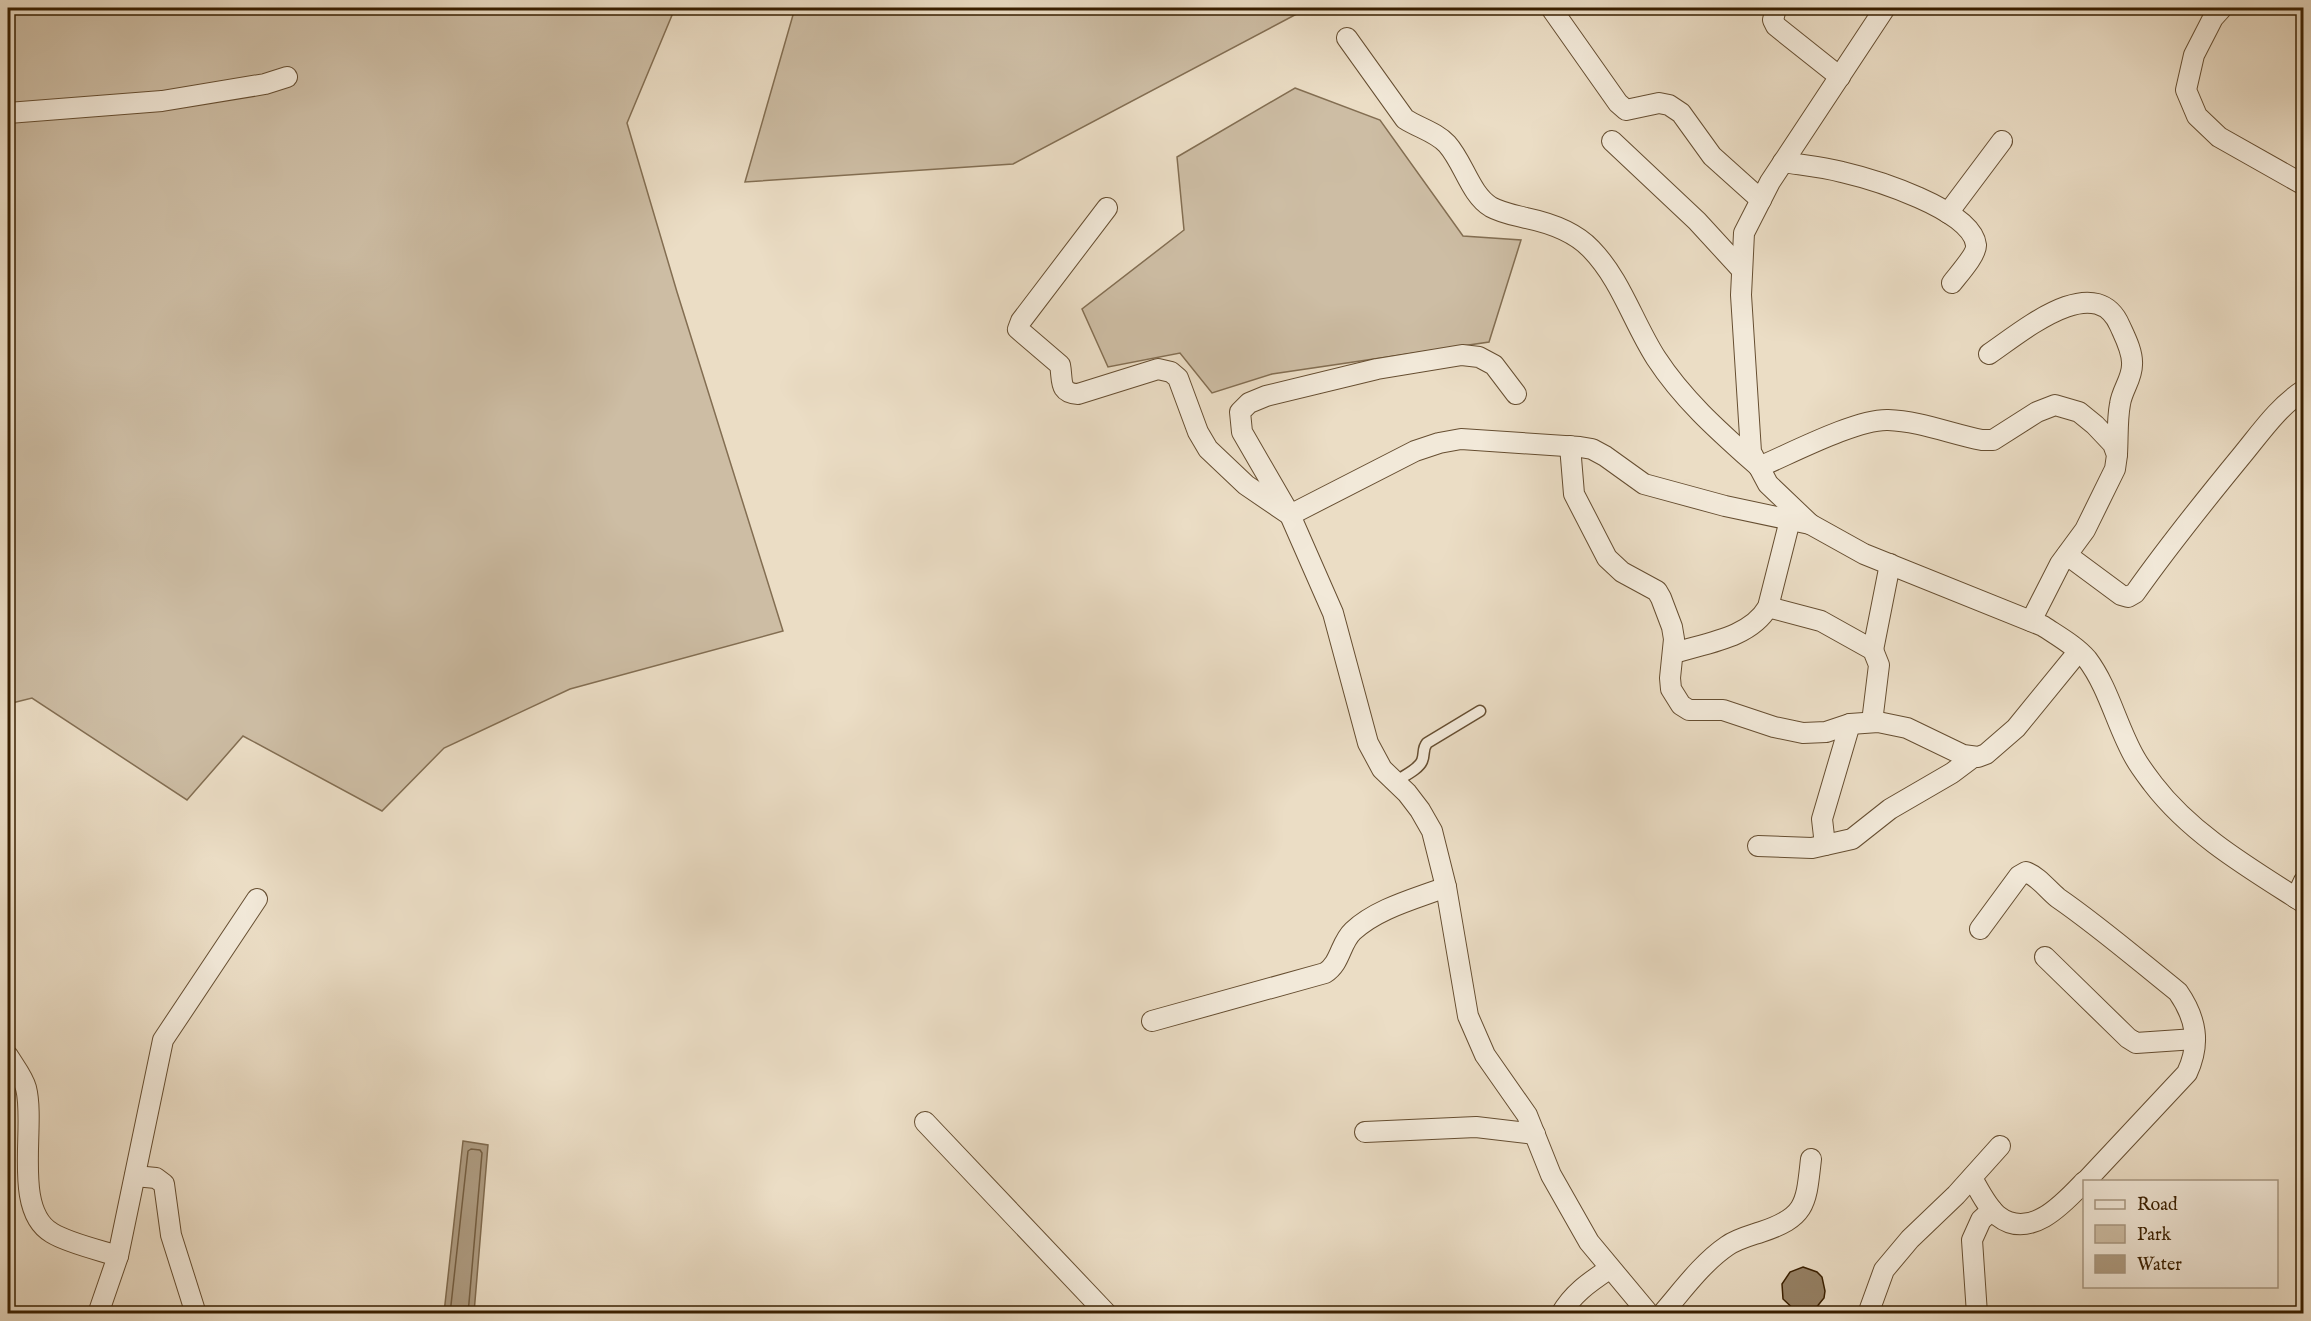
<svg xmlns="http://www.w3.org/2000/svg" width="2311" height="1321" font-family="'IM FELL English',serif">
	<rect width="100%" height="100%" fill="#ebddc5"/>
	<filter id="stains"><feTurbulence type="fractalNoise" baseFrequency=".00333" numOctaves="4"/><feColorMatrix values="0 0 0 0 .2 0 0 0 0 .09 0 0 0 0 .02 0 0 0 .5 -.17"/></filter>
	<radialGradient id="worn" r=".72"><stop offset=".6" stop-color="#630" stop-opacity="0"/><stop offset="1" stop-color="#630" stop-opacity=".3"/></radialGradient>
	<g fill="#cdbda4" stroke="#836e52" stroke-width="1.5">
		<polygon points="8,8 675,8 627,123 677,292 783,631 570,689 444,748 382,811 243,736 187,800 32,698 8,704"/>
		<polygon points="795,8 1308,8 1013,164 745,182"/>
		<polygon points="1295,88 1380,120 1463,236 1521,240 1489,342 1272,374 1212,393 1180,353 1108,367 1082,309 1184,230 1177,157"/>
	</g>
	<polygon fill="#ae9c82" stroke="#7f6a4e" stroke-width="1.5" points="463,1141 488,1145 474,1313 444,1313"/>
	<g fill="none" stroke-linecap="round" stroke-linejoin="round">
		<polyline stroke="#745e41" stroke-width="1.5" points="450,1314 468,1151 471,1149 480,1150 482,1153 468,1314"/>
	</g>
	<polygon fill="#968266" stroke="#391f00" stroke-width="1.5" points="1803,1267 1817,1272 1822,1277 1825,1291 1824,1298 1815,1309 1808,1311 1807,1314 1799,1314 1783,1299 1782,1284 1790,1272"/>
	<g fill="none" stroke-linecap="round" stroke-linejoin="round">
		<g stroke="#664e31" stroke-width="13">
			<path id="service" d="M1395,782c8,-6 23,-12 27,-21 3,-7 0,-12 5,-18l53,-32"/>
		</g>
		<g stroke="#664e31" stroke-width="22">
			<g id="minor">
				<polyline points="1551,8 1618,103 1626,110 1659,103 1669,105 1681,113 1712,156 1761,200"/>
				<polyline points="1776,8 1773,20 1776,26 1840,77"/>
				<path d="M1885,8l-115,174 -26,51 -3,62 10,157 17,32 42,40 54,30 179,72c15,10 33,20 44,33 22,29 30,68 48,99 5,9 12,18 18,26 39,51 98,85 151,119"/>
				<polyline points="2222,8 2213,18 2194,55 2186,90 2197,116 2219,137 2304,185"/>
				<path d="M1347,38l58,81c14,9 31,13 42,25 17,19 23,50 44,63 11,6 23,8 35,11 24,5 48,13 65,31 30,31 42,73 65,109 28,43 65,75 103,109 31,-13 97,-48 129,-47 32,1 63,14 94,20h11l44,-28 18,-7 24,7 16,13 18,19 4,11 -2,14 -30,61 -25,34 -29,57"/>
				<polyline points="8,113 162,101 265,84 287,77"/>
				<polyline points="1612,141 1697,221 1742,270"/>
				<path d="M1783,162c19,3 40,5 59,10 30,7 130,37 134,73 1,9 -18,30 -24,38"/>
				<path d="M1107,208l-86,113 -3,8 42,36c3,15 -2,28 18,29l80,-25 13,3 7,6 20,54 10,17 38,36 44,30 125,-64 24,-8 22,-4 119,8 12,2 13,7 39,28 81,22 85,18"/>
				<polyline points="1948,213 2002,141"/>
				<path d="M1989,354c30,-20 106,-86 131,-28 5,11 13,26 12,39 0,14 -10,25 -12,39 -3,16 -2,34 -3,50"/>
				<polyline points="1516,394 1494,365 1479,357 1462,355 1377,369 1266,396 1249,403 1240,412 1242,432 1290,515 1333,613 1368,743 1382,769 1407,793 1420,810 1432,831 1446,887 1468,1016 1485,1055 1527,1115 1551,1175 1589,1242 1649,1314"/>
				<polyline points="1570,446 1574,494 1607,558 1622,572 1657,591 1661,598 1672,627 1674,639 1670,678 1671,689 1681,705 1689,710 1723,710 1774,727 1803,733 1826,732 1850,724 1878,722 1907,728 1963,755 1978,757 1986,754 2016,728 2078,652"/>
				<path d="M2067,555l54,40 7,2 7,-4c34,-48 71,-94 108,-139 18,-22 36,-48 61,-64"/>
				<polyline points="1768,607 1821,621 1873,650 1879,665 1872,722"/>
				<polyline points="1873,650 1890,564"/>
				<path d="M1674,653c32,-10 76,-15 94,-46l22,-87"/>
				<polyline points="1825,845 1822,819 1850,724"/>
				<polyline points="1758,846 1812,848 1852,839 1890,809 1952,773 1972,758"/>
				<polyline points="2296,898 2304,881"/>
				<path d="M1980,929l39,-53 7,-4c13,5 21,17 32,26 42,29 80,62 120,94 18,26 23,51 9,81l-102,109"/>
				<polyline points="2045,957 2128,1038 2136,1043 2195,1039"/>
				<path d="M1152,1021l173,-48c16,-10 15,-30 28,-42 25,-23 62,-32 93,-44"/>
				<path d="M8,1056c6,10 15,21 18,32 10,39 -14,122 26,145 16,10 47,17 66,23"/>
				<polyline points="925,1122 1107,1314"/>
				<polyline points="1365,1132 1476,1127 1535,1134"/>
				<polyline points="135,1176 156,1178 164,1184 171,1235 196,1314"/>
				<path d="M1972,1178c7,12 15,29 26,38 32,25 66,-13 86,-34"/>
				<polyline points="98,1314 118,1256 163,1040 257,899"/>
				<path d="M1561,1314c12,-21 29,-32 48,-45"/>
				<path d="M1662,1314c20,-23 40,-51 65,-68 10,-7 22,-10 34,-14 46,-15 45,-29 50,-73"/>
				<polyline points="1868,1314 1884,1270 1910,1239 1956,1195 2000,1146"/>
				<polyline points="1977,1314 1972,1240 1981,1220 1992,1210"/>
			</g>
		</g>
		<use href="#service" stroke="#f2e9d9" stroke-width="10"/>
		<use href="#minor" stroke="#f2e9d9" stroke-width="20"/>
	</g>
	<rect width="2311" height="1321" fill="none" stroke="#ebddc5" stroke-width="30"/>
	<rect x="9" y="9" width="2293" height="1303" fill="none" stroke="#391f00" stroke-width="3"/>
	<rect x="15" y="15" width="2281" height="1291" fill="none" stroke="#391f00" stroke-width="1.5"/>
	<rect x="2083" y="1180" width="195" height="108" fill="#f2e9d9" stroke="#a89882" stroke-width="1.5"/>
	<rect x="2095" y="1200" width="30" height="9" fill="#f2e9d9" stroke="#a89882" stroke-width="1.5"/>
	<text x="2137" y="1210" font-size="18" fill="#391f00">Road</text>
	<rect x="2095" y="1225" width="30" height="18" fill="#cdbda4" stroke="#a89882" stroke-width="1.5"/>
	<text x="2137" y="1240" font-size="18" fill="#391f00">Park</text>
	<rect x="2095" y="1255" width="30" height="18" fill="#ae9c82" stroke="#a89882" stroke-width="1.5"/>
	<text x="2137" y="1270" font-size="18" fill="#391f00">Water</text>
	<rect width="100%" height="100%" filter="url(#stains)"/>
	<rect width="100%" height="100%" fill="url(#worn)"/>
</svg>
